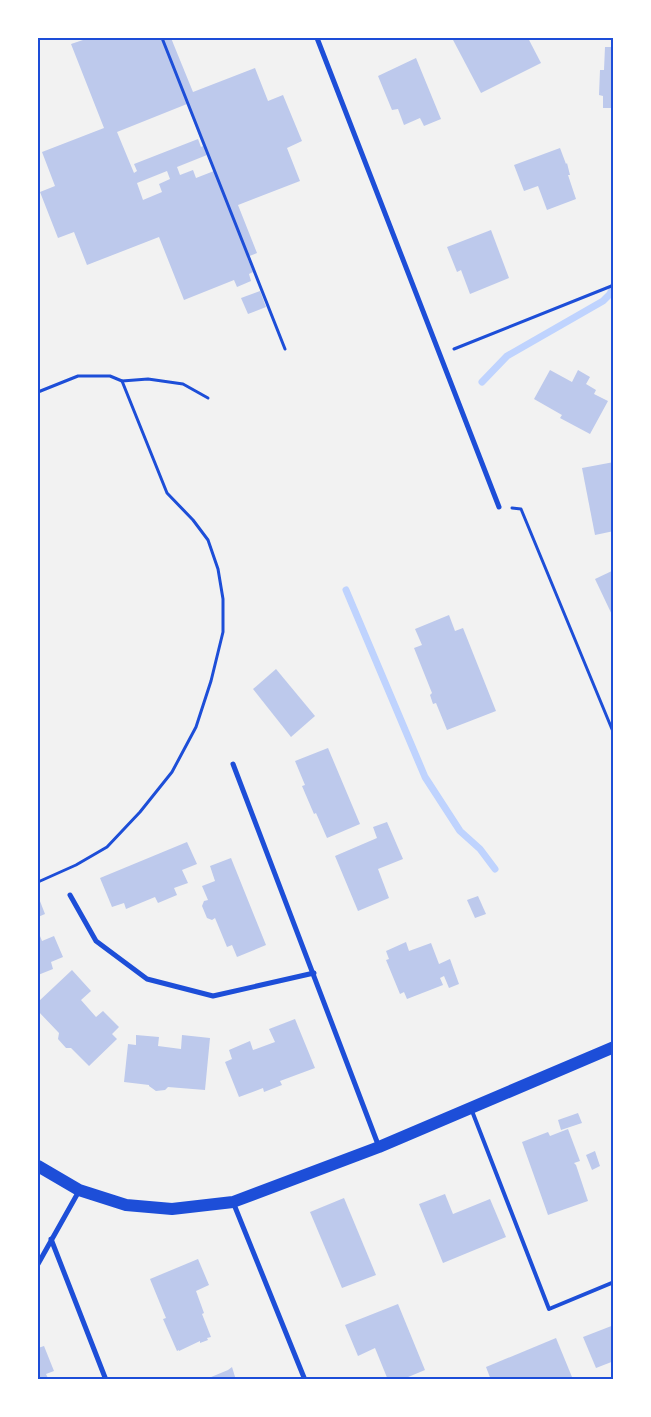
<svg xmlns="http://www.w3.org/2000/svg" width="651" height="1417" font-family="Karla,sans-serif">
	<rect width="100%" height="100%" fill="#f2f2f2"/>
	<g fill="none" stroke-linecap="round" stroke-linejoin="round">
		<g stroke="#bfd3fe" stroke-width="7">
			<polyline points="482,382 507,356 603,301 610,294 614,285"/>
			<polyline points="346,590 425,777 460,831 480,849 495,869"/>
		</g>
	</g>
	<g fill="#bdc9ec" fill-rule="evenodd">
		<path d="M89,38h82l22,54 62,-24 13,33 15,-6 19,46 -15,7 13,33 -62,24 19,48 -10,4 6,15 -4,2 2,7 -14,6 -3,-7 -50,20 -25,-63 -72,28 -13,-33 -16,6 -18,-46 15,-6 -13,-34 62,-24 -33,-84zM187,104l16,42 -2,1 -3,-8 -64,25 3,7 -3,2 -17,-41zM207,155l7,16 -18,7 -3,-8 -13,5 -3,-8zM167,171l3,8 -11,5 3,8 -19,8 -6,-17z"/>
		<polygon points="452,38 528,38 541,63 481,93"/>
		<polygon points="605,47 614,47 614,108 603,108 603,96 599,95 600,70 604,70"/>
		<polygon points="416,58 441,119 424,126 420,118 404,125 398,109 392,110 378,76"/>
		<polygon points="560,148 566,164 567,163 570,175 568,175 576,199 547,210 538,186 524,191 514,165"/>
		<polygon points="491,230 509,278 470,294 461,270 457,272 447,247"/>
		<polygon points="260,291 266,307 248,314 241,298"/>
		<polygon points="550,370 572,382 578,370 590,377 586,384 596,390 594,394 608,401 590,434 560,418 562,415 534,399"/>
		<polygon points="614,462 614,531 595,535 582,468"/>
		<polygon points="614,570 614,619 595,579"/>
		<polygon points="449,615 455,631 463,628 496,711 447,730 436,703 433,704 430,695 432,693 414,648 422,645 415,629"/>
		<polygon points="276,669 315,716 291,737 253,689"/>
		<polygon points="328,748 360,824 327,838 316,813 314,814 302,786 305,785 295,761"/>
		<polygon points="387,822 403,859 378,869 389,898 358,911 335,856 377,838 373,827"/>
		<polygon points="187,842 197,864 182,870 188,883 174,888 177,895 158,903 155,897 126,909 124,903 112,907 100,878"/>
		<polygon points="231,858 266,945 237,957 232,945 227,947 215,918 212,920 207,918 202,906 204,901 208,900 202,886 215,881 210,866"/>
		<polygon points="38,896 45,914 38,917"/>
		<polygon points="478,896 486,914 475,918 467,900"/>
		<polygon points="38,931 42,941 54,936 63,957 51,962 53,969 38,975"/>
		<polygon points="406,942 409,951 431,943 439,964 450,959 459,984 449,988 444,976 440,978 443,985 407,999 404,992 400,994 386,960 389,959 386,951"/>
		<polygon points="72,970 91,991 81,1000 96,1017 103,1011 119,1027 112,1034 117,1039 89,1066 71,1048 66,1048 58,1039 59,1033 38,1011 38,1002"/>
		<polygon points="295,1019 315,1068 280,1081 282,1085 264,1092 263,1088 239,1097 225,1062 232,1059 229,1050 250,1041 253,1050 275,1042 269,1029"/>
		<polygon points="136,1035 159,1037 158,1046 181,1049 182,1035 210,1038 205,1090 168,1087 165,1090 156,1091 149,1086 149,1085 124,1082 128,1044 136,1045"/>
		<polygon points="578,1113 582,1123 561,1130 558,1120"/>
		<polygon points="568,1129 580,1161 574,1163 576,1165 588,1201 548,1215 522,1142 548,1132 550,1136"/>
		<polygon points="595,1151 600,1166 592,1170 586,1155"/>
		<polygon points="445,1194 453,1214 490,1199 506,1237 443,1263 419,1204"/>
		<polygon points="344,1198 376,1275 342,1288 310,1212"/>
		<polygon points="198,1259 209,1285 196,1291 204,1313 202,1314 211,1337 207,1338 208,1340 200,1343 200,1341 179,1351 179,1350 177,1351 163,1319 166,1318 150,1279"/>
		<polygon points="398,1304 425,1370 401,1380 388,1380 375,1348 358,1356 345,1325"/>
		<polygon points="614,1325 614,1361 596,1368 583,1337"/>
		<polygon points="556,1338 572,1377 567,1380 491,1380 486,1367"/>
		<polygon points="44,1346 54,1371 46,1374 49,1380 38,1380 38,1348"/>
		<polygon points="232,1367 236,1380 204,1380 228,1370"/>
	</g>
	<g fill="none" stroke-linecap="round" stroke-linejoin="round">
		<g stroke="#1d4ed8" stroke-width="3">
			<polyline points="162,38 285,349"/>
			<polyline points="454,349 614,285"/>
			<polyline points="38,392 78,376 110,376 122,381 148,379 183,384 208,398"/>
			<polyline points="512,508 521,509 614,734"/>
			<polyline points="38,882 76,865 107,847 140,812 172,772 196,727 211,681 223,632 223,599 218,569 208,540 193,520 167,493 122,381"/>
		</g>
		<polyline stroke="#1d4ed8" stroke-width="4" points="472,1111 549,1309 614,1282"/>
		<g stroke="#1d4ed8" stroke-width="5">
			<polyline points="317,38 499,507"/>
			<polyline points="233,764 379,1147"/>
			<polyline points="70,895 96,941 147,979 213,996 314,973"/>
			<polyline points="233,1202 305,1380"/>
			<polyline points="51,1239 106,1380"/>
			<polyline points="38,1264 79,1191"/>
		</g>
		<polyline stroke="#1d4ed8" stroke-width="12" points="38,1166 79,1190 126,1205 172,1209 233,1202 379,1147 614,1047"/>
	</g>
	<rect width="651" height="1417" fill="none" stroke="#ffffff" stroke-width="78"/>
	<rect x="39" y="39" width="573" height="1339" fill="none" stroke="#1d4ed8" stroke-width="2"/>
</svg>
